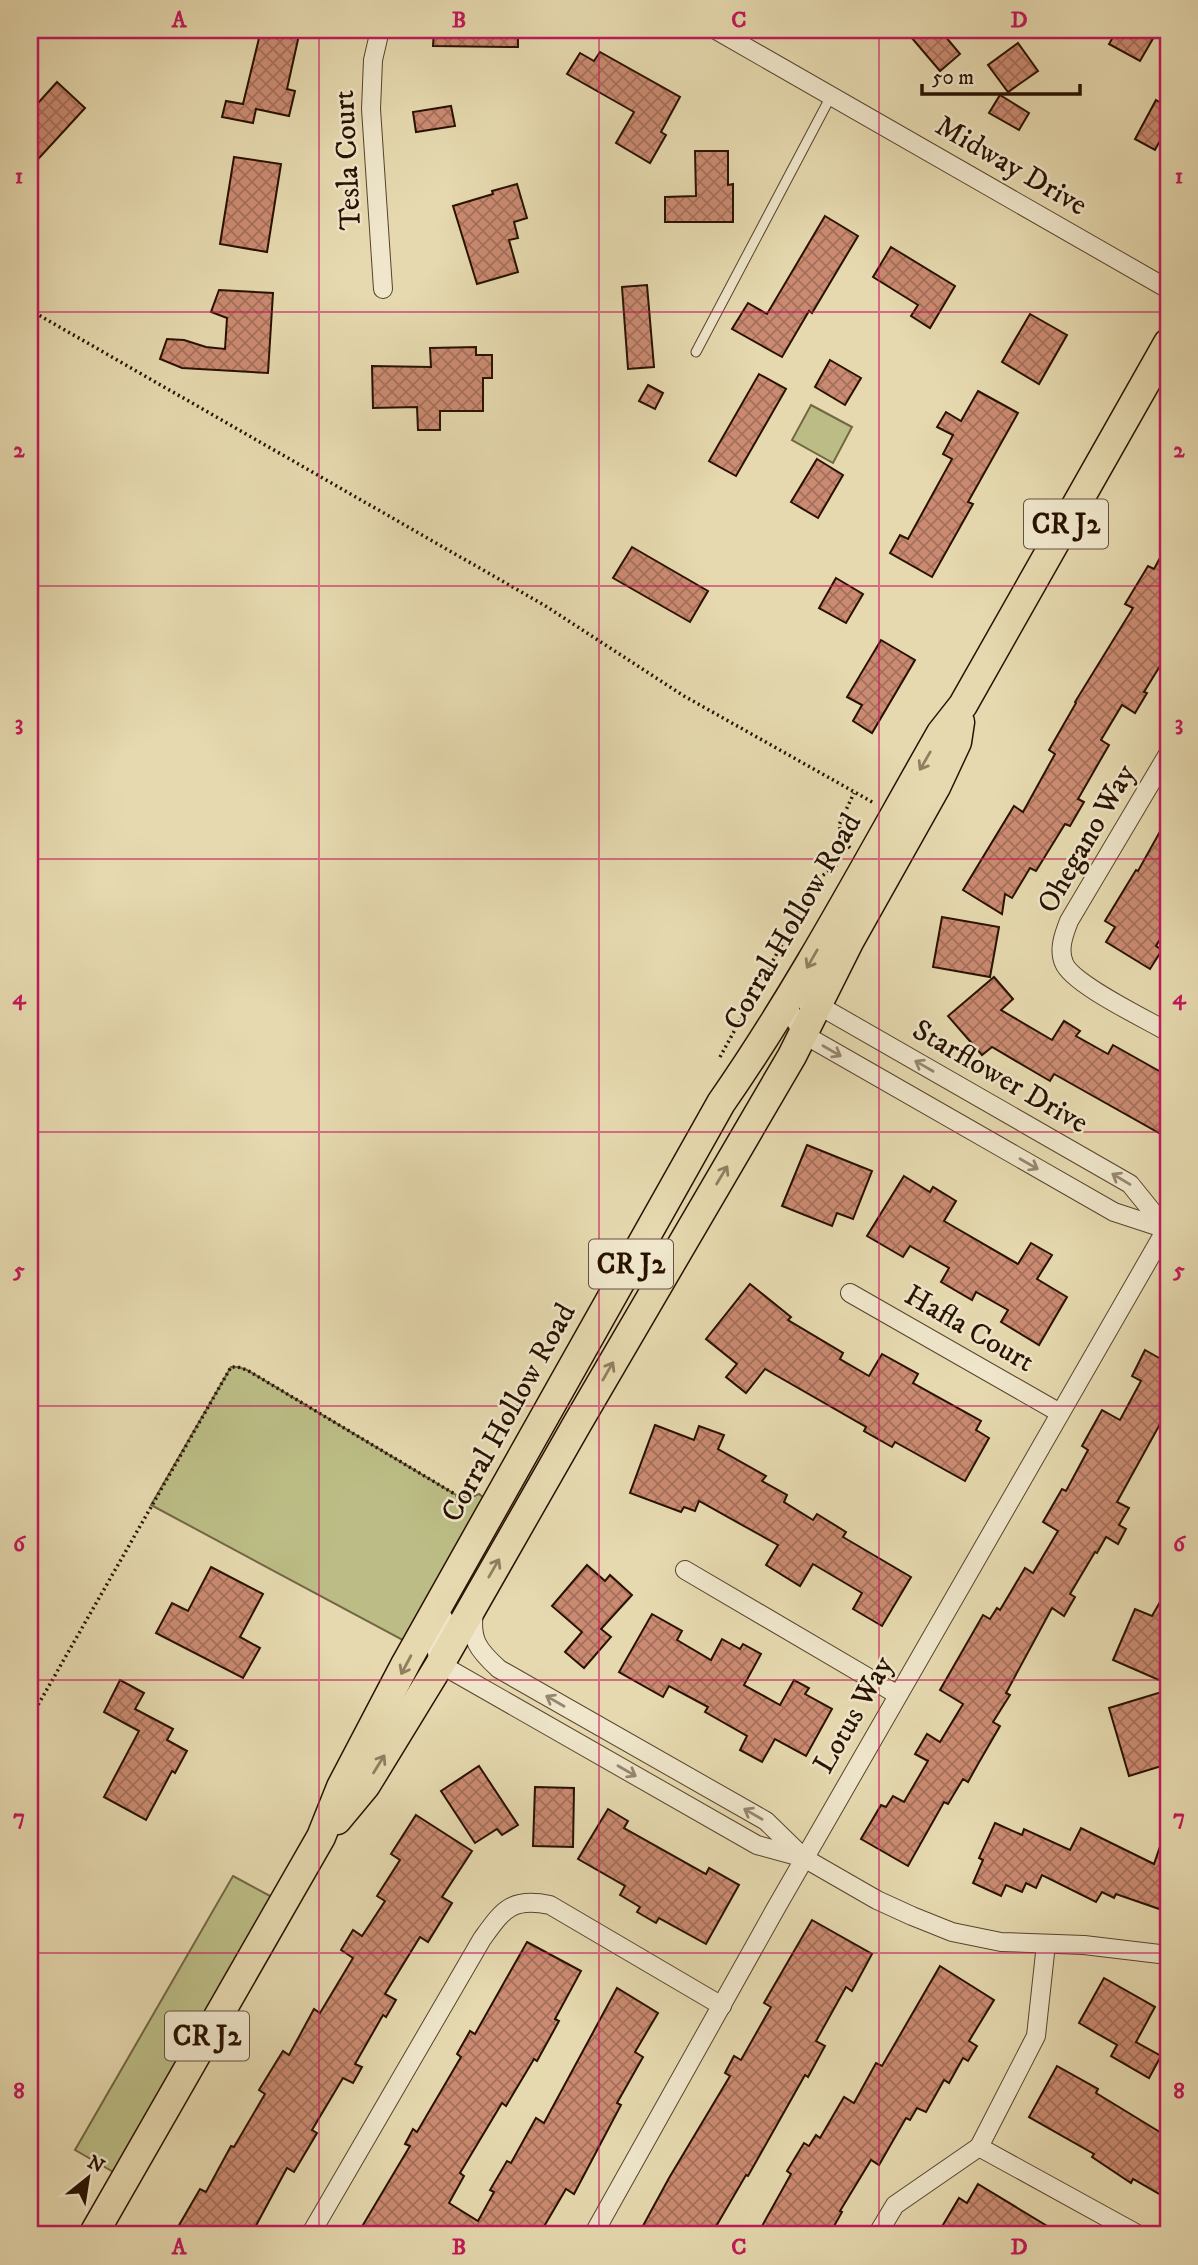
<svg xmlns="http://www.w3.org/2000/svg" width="1198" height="2265" font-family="'IM FELL DW Pica',serif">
	<defs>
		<pattern id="building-cross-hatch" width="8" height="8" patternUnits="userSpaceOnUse" patternTransform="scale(1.75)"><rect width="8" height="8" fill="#cb8b72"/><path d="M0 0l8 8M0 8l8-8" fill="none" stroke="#a5705b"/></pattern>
	</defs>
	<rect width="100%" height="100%" fill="#e6d9af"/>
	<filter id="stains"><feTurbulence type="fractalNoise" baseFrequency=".00286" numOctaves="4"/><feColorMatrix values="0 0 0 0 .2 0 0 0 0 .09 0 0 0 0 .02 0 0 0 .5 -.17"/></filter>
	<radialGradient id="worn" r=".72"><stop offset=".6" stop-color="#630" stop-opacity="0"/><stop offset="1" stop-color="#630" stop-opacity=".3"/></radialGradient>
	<g fill="#bcbd86" stroke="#726743" stroke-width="2">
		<polygon points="811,405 852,427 833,463 792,440"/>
		<polygon points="231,1367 238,1367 247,1370 458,1496 472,1497 479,1494 488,1501 410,1644 151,1505"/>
		<polygon points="233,1876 272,1897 115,2173 75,2150"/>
	</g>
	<g fill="url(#building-cross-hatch)" stroke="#291100" stroke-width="2">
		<polygon points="261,30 277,30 299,35 287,89 295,91 289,116 256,109 253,123 222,117 226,101 243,104"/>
		<polygon points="434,30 518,30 518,47 433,46"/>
		<polygon points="905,30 940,30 960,54 940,71"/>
		<polygon points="1117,30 1158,30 1140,61 1109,44"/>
		<polygon points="1018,43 1038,71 1008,92 988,65"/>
		<polygon points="600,52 680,97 661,132 666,135 650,163 616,143 634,112 567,74 580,53 594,61"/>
		<polygon points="57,82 85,108 30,168 30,112"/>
		<polygon points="1000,95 1029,113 1019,130 989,113"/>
		<polygon points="1156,100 1168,107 1168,140 1162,137 1155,150 1135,139"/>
		<polygon points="451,106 455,126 416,132 413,112"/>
		<polygon points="695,151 728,151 728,185 733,184 733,222 665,222 665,197 696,196"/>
		<polygon points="234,157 281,164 267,252 220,244"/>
		<polygon points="517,184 527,218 514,222 518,238 509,240 518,272 477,284 453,206 493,194 492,191"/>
		<polygon points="825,216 858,236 812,313 809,311 782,357 732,329 748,303 767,314"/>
		<polygon points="891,247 955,286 930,328 911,316 918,305 873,277"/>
		<polygon points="647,285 654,367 628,369 622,287"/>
		<polygon points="219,290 273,293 268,373 182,368 160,359 167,339 184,340 206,347 225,349 227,318 211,312"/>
		<polygon points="1030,314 1067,335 1039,384 1002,362"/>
		<polygon points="476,347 476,355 492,355 492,378 483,378 483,411 440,411 440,430 418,430 417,407 373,408 372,366 431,367 430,348"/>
		<polygon points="830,360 861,378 845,405 815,387"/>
		<polygon points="759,374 786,389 736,476 709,461"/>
		<polygon points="648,385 663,393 655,409 639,401"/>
		<polygon points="978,391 1018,413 968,502 973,504 932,577 890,553 900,535 908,539 952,459 943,454 953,435 937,427 946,412 961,421"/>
		<polygon points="817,459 843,475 818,518 791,502"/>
		<polygon points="1168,543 1168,653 1144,692 1147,693 1135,713 1122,705 1101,740 1109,745 1078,799 1084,802 1070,826 1065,824 1036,871 1030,868 1012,898 1005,894 1002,914 963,890 1014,806 1023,812 1055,754 1049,750 1076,703 1075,702 1133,608 1125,604 1148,566 1154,569"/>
		<polygon points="632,547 708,591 690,622 613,578"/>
		<polygon points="836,578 863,594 846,623 819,608"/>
		<polygon points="881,640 915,660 872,733 853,721 862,705 847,697"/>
		<polygon points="1168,817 1168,926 1156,946 1162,950 1150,969 1106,942 1115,927 1105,921 1136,870 1138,871"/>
		<polygon points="942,917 999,927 990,977 933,967"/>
		<polygon points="994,977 1013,999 1001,1010 1052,1040 1064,1021 1080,1031 1076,1036 1108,1054 1113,1045 1168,1076 1168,1138 1054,1074 1050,1081 992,1047 982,1055 948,1016"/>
		<polygon points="807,1145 872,1171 853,1219 837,1213 832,1226 782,1206"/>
		<polygon points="904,1176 930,1192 933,1187 956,1201 944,1221 1018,1264 1031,1243 1052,1255 1037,1279 1067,1297 1039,1345 1001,1322 1008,1310 976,1292 972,1300 941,1282 949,1268 910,1246 903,1257 867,1236"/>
		<polygon points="750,1284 791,1317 788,1320 843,1353 840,1359 869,1376 882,1354 918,1374 913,1383 981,1421 976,1430 989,1438 965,1481 895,1442 892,1447 864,1431 866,1427 765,1369 746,1393 726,1377 737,1364 706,1339"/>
		<polygon points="1145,1350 1168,1363 1168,1428 1160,1424 1117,1502 1129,1508 1119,1525 1126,1529 1118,1544 1106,1537 1097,1553 1095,1552 1070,1594 1075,1597 1064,1616 1052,1608 1006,1693 1010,1695 993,1722 1000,1726 978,1764 968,1782 963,1779 948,1804 944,1802 908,1866 861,1839 881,1805 886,1807 893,1796 904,1802 928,1761 915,1754 927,1734 940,1742 963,1704 940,1690 983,1615 990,1619 997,1608 1000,1610 1025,1568 1033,1573 1058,1531 1043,1522 1062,1489 1066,1491 1088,1450 1082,1446 1102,1410 1120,1420 1141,1381 1132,1376"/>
		<polygon points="655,1425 694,1440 699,1426 724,1435 718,1449 766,1476 762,1481 787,1495 784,1502 813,1520 817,1514 846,1532 843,1537 911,1577 882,1626 853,1609 862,1593 813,1564 800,1586 766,1565 778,1545 699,1501 695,1511 684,1507 681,1512 630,1493"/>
		<polygon points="587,1565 605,1581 610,1575 632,1595 601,1629 611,1637 584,1668 565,1652 582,1632 552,1606"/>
		<polygon points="211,1567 263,1594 240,1637 260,1648 243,1678 156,1633 172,1603 188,1611"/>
		<polygon points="1168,1588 1168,1684 1113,1660 1135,1609 1152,1616"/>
		<polygon points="652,1614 682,1631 677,1640 711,1660 722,1639 740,1649 743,1644 761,1654 744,1685 780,1705 794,1680 809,1688 805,1694 832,1709 806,1756 775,1739 762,1762 740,1750 747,1736 705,1712 708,1707 669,1686 663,1697 619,1672"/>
		<polygon points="120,1680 144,1693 135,1709 173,1729 167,1740 187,1751 175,1773 172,1771 146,1820 104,1797 139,1731 104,1712"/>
		<polygon points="1168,1690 1168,1764 1129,1776 1109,1708"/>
		<polygon points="479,1766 518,1825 502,1835 497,1829 475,1843 441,1791"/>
		<polygon points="535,1787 574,1788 573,1847 533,1846"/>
		<polygon points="608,1809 628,1821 624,1828 706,1874 709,1868 739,1885 706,1944 659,1918 656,1923 637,1912 640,1907 620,1895 625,1886 578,1859"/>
		<polygon points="416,1815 472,1851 442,1897 452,1903 428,1942 420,1937 385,1994 396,2000 386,2017 383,2015 355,2064 362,2067 353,2083 343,2078 312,2130 317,2133 294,2172 287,2168 251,2235 192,2235 178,2227 200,2189 206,2192 231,2146 234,2147 265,2094 259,2090 283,2051 289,2055 314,2009 320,2013 353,1958 341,1950 353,1930 362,1936 385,1901 377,1896 400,1860 391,1854"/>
		<polygon points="995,1823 1022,1835 1024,1829 1070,1850 1081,1828 1154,1864 1165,1832 1168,1833 1168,1912 1116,1894 1114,1898 1102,1892 1096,1902 1042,1875 1036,1888 1026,1883 1022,1892 1006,1885 1001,1896 973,1883 983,1860 979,1858"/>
		<polygon points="812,1920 872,1954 852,1991 846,1987 816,2041 825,2046 808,2077 805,2075 748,2176 746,2175 711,2235 638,2235 669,2178 730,2076 725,2073 734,2056 741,2060 771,2007 764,2003"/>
		<polygon points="527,1942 581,1971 555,2019 559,2021 537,2061 534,2059 506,2106 502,2103 460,2173 464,2176 449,2203 478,2221 494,2192 490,2190 507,2161 511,2163 536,2118 544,2123 617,1988 658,2013 635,2052 643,2057 617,2103 621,2105 574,2194 566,2189 539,2235 357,2235 410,2146 405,2144 413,2129 417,2132 461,2057 457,2054 470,2031 475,2034"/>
		<polygon points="940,1966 994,2000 969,2041 977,2046 968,2061 963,2058 949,2083 944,2080 926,2112 917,2108 910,2120 906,2118 879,2165 871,2160 840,2211 842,2212 829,2235 757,2235 791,2174 787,2171 804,2143 809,2146 816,2135 820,2138 844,2097 854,2103 876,2063 882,2066"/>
		<polygon points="1104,1978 1155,2007 1136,2042 1161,2056 1149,2078 1111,2056 1117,2045 1079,2023"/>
		<polygon points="1057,2066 1098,2089 1096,2093 1168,2137 1168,2199 1133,2179 1131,2183 1092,2157 1094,2154 1029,2117"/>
		<polygon points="978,2184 1062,2235 937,2235 959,2198 967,2203"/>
	</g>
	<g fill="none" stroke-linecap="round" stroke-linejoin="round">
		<g stroke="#58432c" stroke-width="11">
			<polyline id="service" points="696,352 831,96"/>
		</g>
		<g stroke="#58432c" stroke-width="20">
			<g id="minor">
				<polyline points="380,30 373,60 371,109 383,289"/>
				<polyline points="716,30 1168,289"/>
				<path d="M1168,754l-99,167c-5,13 -11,28 -5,42 8,21 82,56 104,69"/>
				<polyline points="786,1004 803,1034 1114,1212 1166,1229"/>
				<polyline points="808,1005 818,1005 1130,1184 1168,1231"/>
				<polyline points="850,1293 1060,1413"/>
				<polyline points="685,1570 898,1695"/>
				<path d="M474,1611c-4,29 4,39 25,58l267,152 38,37 73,42 35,16 40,16 49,10 83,3 84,10"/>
				<path d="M444,1619c-9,17 -10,27 -4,45l317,181 44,12"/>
				<polyline points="1046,1944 1036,2036 979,2147 1139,2235"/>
				<path d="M310,2235l172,-296c21,-29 29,-42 68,-34l172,101"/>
				<polyline points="593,2235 776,1908 1168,1226"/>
				<polyline points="877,2235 895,2205 979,2147"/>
			</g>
		</g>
		<g stroke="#291100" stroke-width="31">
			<g id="primary">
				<polyline points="337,1820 366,1785 440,1664 577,1424 792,1056 849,942 936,787 957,742 960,722"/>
				<path d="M93,2235l228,-398 20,-50 65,-124 315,-560c82,-118 149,-246 220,-370l22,-28 205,-362"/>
			</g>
		</g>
		<g stroke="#291100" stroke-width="3.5" stroke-dasharray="2 3.5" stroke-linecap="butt">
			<polyline points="30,310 544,605 684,696 874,803"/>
			<polyline points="850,848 843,840 839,825 854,793"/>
			<polyline points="720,1057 809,895 822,876 837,865"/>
			<polyline points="30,1719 231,1367 238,1367 247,1370 458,1496 471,1497"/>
		</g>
		<use href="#service" stroke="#efe6cb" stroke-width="9"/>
		<use href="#minor" stroke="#efe6cb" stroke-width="18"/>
		<use href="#primary" stroke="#e6d9af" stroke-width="28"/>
	</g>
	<defs><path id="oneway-shaft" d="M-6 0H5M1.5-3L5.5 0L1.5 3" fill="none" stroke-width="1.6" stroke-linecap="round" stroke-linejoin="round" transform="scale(1.75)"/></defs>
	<g stroke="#917f60">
		<use href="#oneway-shaft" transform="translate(925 761) rotate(120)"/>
		<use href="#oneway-shaft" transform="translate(812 959) rotate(120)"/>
		<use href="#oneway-shaft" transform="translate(722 1175) rotate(-59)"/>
		<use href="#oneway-shaft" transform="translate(608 1371) rotate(-60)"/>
		<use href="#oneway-shaft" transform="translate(494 1568) rotate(-60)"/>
		<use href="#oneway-shaft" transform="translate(406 1665) rotate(118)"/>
		<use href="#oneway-shaft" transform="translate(379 1764) rotate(-58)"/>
	</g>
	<g stroke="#968670">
		<use href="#oneway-shaft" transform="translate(832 1051) rotate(30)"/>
		<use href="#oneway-shaft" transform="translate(924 1066) rotate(-150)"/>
		<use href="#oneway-shaft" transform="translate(1029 1164) rotate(30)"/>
		<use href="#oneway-shaft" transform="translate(1121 1179) rotate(-149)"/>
		<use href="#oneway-shaft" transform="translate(555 1701) rotate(-150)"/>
		<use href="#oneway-shaft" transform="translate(627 1771) rotate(30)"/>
		<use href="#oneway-shaft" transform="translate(753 1814) rotate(-150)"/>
	</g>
	<path fill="none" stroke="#c2185b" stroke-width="2" stroke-opacity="0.55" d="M319,30v2205M599,30v2205M879,30v2205M30,312h1138M30,586h1138M30,859h1138M30,1132h1138M30,1406h1138M30,1680h1138M30,1953h1138"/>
	<g text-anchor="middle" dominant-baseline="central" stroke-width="5" stroke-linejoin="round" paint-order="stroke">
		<g fill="#efe6cb" stroke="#64513d" stroke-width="2">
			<rect x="1024" y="499.5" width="84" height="49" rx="5"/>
			<rect x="589" y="1239.5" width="84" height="49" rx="5"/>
			<rect x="165" y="2011.5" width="84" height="49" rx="5"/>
		</g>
		<g font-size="28" font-weight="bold" fill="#291100">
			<text x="1066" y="524">CR J2</text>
			<text x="631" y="1264">CR J2</text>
			<text x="207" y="2036">CR J2</text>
		</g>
		<g font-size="30" fill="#291100" stroke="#efe6cb">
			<text transform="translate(348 160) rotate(-93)">Tesla Court</text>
			<text transform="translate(1011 166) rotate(30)">Midway Drive</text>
			<text transform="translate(1087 839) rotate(-60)">Ohegano Way</text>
			<text transform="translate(793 922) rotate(-60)">Corral Hollow Road</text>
			<text transform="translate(1000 1077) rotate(30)">Starflower Drive</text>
			<text transform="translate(969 1329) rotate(30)">Hafla Court</text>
			<text transform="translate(509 1413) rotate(-61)">Corral Hollow Road</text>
			<text transform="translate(854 1715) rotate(-60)">Lotus Way</text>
		</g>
	</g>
	<rect width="1198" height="2265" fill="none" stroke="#e6d9af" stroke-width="77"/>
	<g transform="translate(88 2178) rotate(30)" stroke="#efe6cb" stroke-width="5" paint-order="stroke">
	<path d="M0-5L12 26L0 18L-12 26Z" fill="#291100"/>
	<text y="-10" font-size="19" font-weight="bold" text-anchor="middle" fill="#291100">N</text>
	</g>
	<path d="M922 84v10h158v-10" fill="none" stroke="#291100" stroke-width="3.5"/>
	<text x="932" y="84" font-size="21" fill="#291100" stroke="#efe6cb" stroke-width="5" paint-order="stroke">50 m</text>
	<rect x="38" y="38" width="1122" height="2188" fill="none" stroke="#c2185b" stroke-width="2.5"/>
	<g font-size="23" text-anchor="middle" font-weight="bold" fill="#c2185b">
		<text x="179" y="27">A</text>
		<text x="459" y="27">B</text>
		<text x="739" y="27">C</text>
		<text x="1019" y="27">D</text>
		<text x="19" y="183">1</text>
		<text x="1179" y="183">1</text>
		<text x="19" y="457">2</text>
		<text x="1179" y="457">2</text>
		<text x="19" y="730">3</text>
		<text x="1179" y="730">3</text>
		<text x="19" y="1004">4</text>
		<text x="1179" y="1004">4</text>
		<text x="19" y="1277">5</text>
		<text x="1179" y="1277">5</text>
		<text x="19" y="1551">6</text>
		<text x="1179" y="1551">6</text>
		<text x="19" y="1824">7</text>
		<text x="1179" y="1824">7</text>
		<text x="19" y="2098">8</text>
		<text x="1179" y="2098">8</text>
		<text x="179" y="2254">A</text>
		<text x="459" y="2254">B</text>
		<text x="739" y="2254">C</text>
		<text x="1019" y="2254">D</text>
	</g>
	<rect width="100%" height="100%" filter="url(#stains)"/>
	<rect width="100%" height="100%" fill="url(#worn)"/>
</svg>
